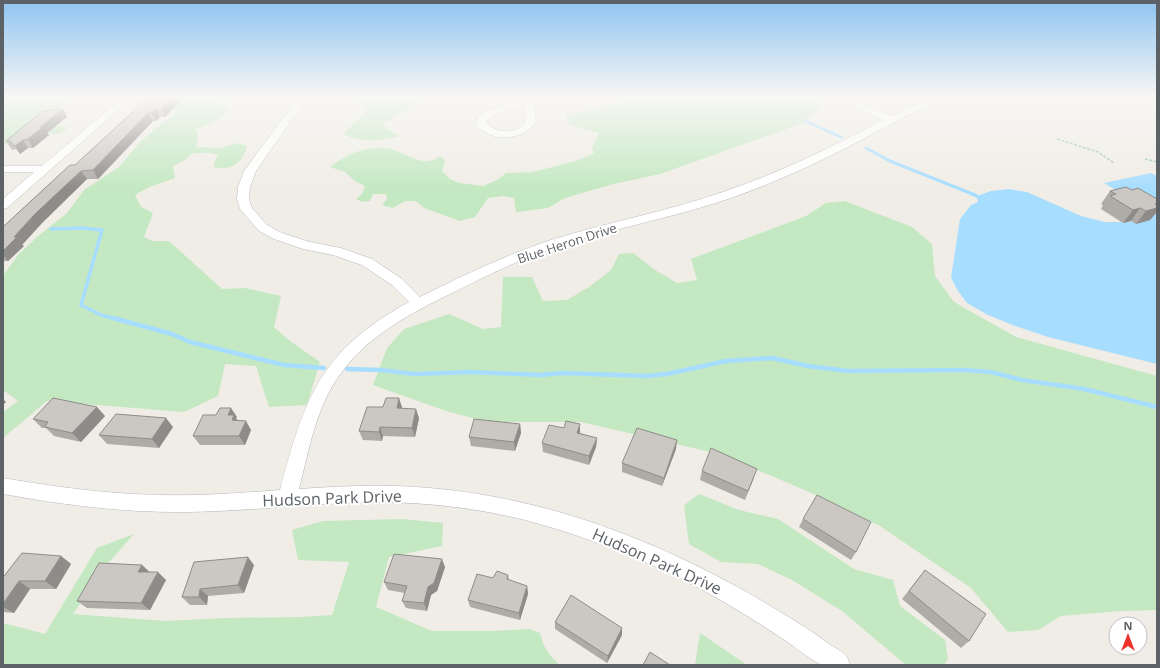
<svg xmlns="http://www.w3.org/2000/svg" width="1160" height="668" font-family="'Open Sans',sans-serif">
	<rect width="100%" height="100%" fill="#f0ede6"/>
	<g fill="#c4e8c2">
		<polygon points="12,96 76,96 62,107 30,124 69,127 61,133 25,135 3,146 3,97"/>
		<path d="M189,96h61c-11,3 -26,0 -35,7l14,6c-8,11 -21,17 -34,20l3,7 -2,11 25,1 16,-5 10,3c-4,17 -15,24 -32,22l-1,-4 4,-9 -9,-2h-16l-8,7 -12,6 2,12 -26,9 -14,8 6,12 12,6 -9,24 8,4h17l53,48 23,-1 36,8 -7,31 16,14 30,21 -13,43 -38,2 -13,-41 -31,-2 -7,32 -34,16 -137,-11 -44,37v-26l15,-11 -15,-11v-114l15,-21 19,-18 30,-24 17,-23 35,-23 21,-25 18,-16 16,-11v-9z"/>
		<path d="M361,96h72l-17,8 -34,21 17,11c-19,5 -38,7 -56,-2l23,-22 -2,-6 -9,-5z"/>
		<path d="M668,96h152l-2,14 -17,14 -141,50 -47,10 -48,14 -17,10 -32,4 -2,-14 -11,-2 -15,2 -13,19 -15,4 -36,-13 -8,-7h-11l-12,7 -11,-3 5,-6 -1,-5h-13l-3,7 -8,1 -6,-3 6,-5 3,-8 -10,-5 -10,-9 -15,-5c15,-12 35,-21 55,-19 19,1 36,23 55,8l5,4 -3,11 8,8 10,4 23,3 16,-7 7,-6 26,-1 21,-5 26,-7 15,-7 -2,-5 7,-15 -30,-8 -3,-10 56,-13z"/>
		<polygon points="845,201 912,227 932,244 935,276 954,302 1016,337 1157,376 1157,610 1121,611 1061,616 1038,630 1008,632 971,588 880,526 807,491 719,454 581,422 488,422 446,411 373,385 387,348 404,329 449,314 483,329 501,327 503,277 532,277 543,301 567,300 589,287 611,270 619,254 633,253 655,270 677,283 697,280 691,259 806,216 826,203"/>
		<polygon points="699,494 739,510 778,519 854,569 893,580 900,606 945,640 948,659 944,665 906,665 842,611 792,580 758,564 721,562 689,544 684,505"/>
		<path d="M402,519l41,4 -1,23 -53,11 -13,50 56,24h63l34,-2 11,4c3,13 9,23 20,32h-557v-42l42,11 52,-86 37,-14 -31,35 -30,45 92,7 61,-3 75,-1 31,-2 17,-53 -51,-2 -6,-30 31,-9z"/>
		<polygon points="700,633 747,665 695,665"/>
	</g>
	<g fill="#a7ddff">
		<polygon points="1151,173 1157,176 1157,204 1144,207 1104,183"/>
		<polygon points="1009,189 1027,192 1081,216 1105,222 1129,222 1157,214 1157,364 1048,337 1015,326 988,315 967,303 958,291 951,278 960,219 971,205 978,202 977,196 991,191"/>
	</g>
	<g fill="none" stroke-linecap="round" stroke-linejoin="round">
		<g stroke="#a7ddff" stroke-width="3">
			<polyline points="805,121 841,137"/>
			<polyline points="866,148 890,161 975,195"/>
		</g>
		<g stroke="#a7ddff" stroke-width="3.5">
			<polyline points="972,194 977,196"/>
			<polyline points="51,229 81,228 102,230 81,305 101,315 116,319"/>
		</g>
		<g stroke="#a7ddff" stroke-width="4.5">
			<polyline points="113,318 172,334 190,342 284,365 324,368"/>
			<polyline points="347,369 381,370 414,374 471,372 540,375 563,373 647,376 667,374 726,361 772,358 808,366 848,371 963,370 991,372 1022,380 1084,389 1157,407"/>
		</g>
		<g stroke="#b6b9bd" stroke-width="1">
			<g id="minor">
				<polygon points="124,96 134,96 7,208 3,209 3,199 34,172 3,172 3,166 42,166"/>
				<path d="M299,96h9l-52,75 -6,16 -1,12 3,9 15,17 15,8 28,9 31,6 31,11 30,20 18,18c42,-21 86,-42 131,-57 58,-18 118,-29 175,-49 55,-19 106,-44 157,-71l-47,-22 -1,-2h11l45,20 47,-20h11l-1,2c-15,7 -32,13 -47,21 -18,9 -36,19 -53,28 -37,19 -75,36 -114,50 -57,20 -117,30 -174,49 -38,12 -74,30 -110,48 -41,20 -82,42 -109,79 -25,33 -32,77 -42,116 43,-3 87,-5 130,-1 125,10 246,59 353,125 17,10 34,21 50,33 5,3 11,6 15,11 1,2 2,5 3,8 -8,0 -23,3 -30,-1 -12,-6 -26,-18 -37,-25 -27,-18 -55,-35 -84,-51 -55,-29 -113,-52 -174,-68 -48,-12 -100,-18 -150,-18 -62,1 -124,9 -186,10 -63,1 -125,-7 -186,-18v-16c52,9 105,16 158,17 40,1 79,-2 119,-5 25,-93 40,-139 129,-188l-17,-17 -30,-20 -29,-10 -30,-6 -29,-10 -15,-8 -19,-22 -3,-10 1,-12 6,-16z"/>
				<path d="M538,96h14l-2,2 -14,4 -2,5 2,15c-13,19 -46,21 -60,2l1,-6 6,-5 16,-7zM526,104l-2,3 2,15c-10,12 -29,12 -40,1v-2l12,-8z"/>
			</g>
		</g>
		<g stroke="#9acaa6" stroke-width="1.5" stroke-dasharray="3 1.5" stroke-linecap="butt">
			<polyline points="1057,139 1098,152 1114,163"/>
			<polyline points="1145,159 1157,162"/>
		</g>
		<use href="#minor" fill="#fff" fill-rule="evenodd"/>
	</g>
	<g fill="#afaca8">
		<polygon points="150,96 185,96 165,117 160,117 156,121 153,121 98,179 87,179 42,223 22,245 24,246 8,261 3,261 3,227 75,165"/>
		<polygon points="67,117 47,133 49,135 33,148 28,148 20,154 16,149 12,150 6,141"/>
		<polygon points="1138,188 1150,220 1136,224 1131,221 1123,223 1101,209 1103,205 1101,204 1110,191 1132,190"/>
		<polygon points="383,407 402,407 402,408 419,418 415,437 383,436 382,441 363,440 359,431"/>
		<polygon points="105,416 81,442 54,436 46,428 42,428 33,419"/>
		<polygon points="237,417 236,418 237,420 251,430 245,445 200,445 193,436"/>
		<polygon points="520,424 521,433 515,451 471,446 469,437"/>
		<polygon points="173,427 159,448 107,444 99,435"/>
		<polygon points="580,433 597,438 596,447 589,465 543,452 542,443"/>
		<polygon points="676,449 662,486 622,472 622,463"/>
		<polygon points="702,471 754,478 745,500 700,480"/>
		<polygon points="803,519 856,552 851,560 799,527"/>
		<polygon points="61,556 71,564 56,589 30,589 14,613 3,612 3,576"/>
		<polygon points="142,565 150,572 166,580 150,610 87,608 77,601"/>
		<polygon points="254,565 244,593 208,596 207,605 190,605 182,597"/>
		<polygon points="445,567 437,591 431,595 427,611 406,608 402,601 405,593 388,590 384,582"/>
		<polygon points="925,570 969,641 961,648 902,599"/>
		<polygon points="508,575 509,580 527,586 528,594 520,620 470,607 468,600 493,578"/>
		<polygon points="555,622 622,635 607,663 555,629"/>
	</g>
	<g fill="#8e8c88">
		<polygon points="174,96 185,96 165,117 161,109"/>
		<polygon points="63,109 67,117 47,133 49,135 33,148 28,139 40,127"/>
		<polygon points="156,109 160,117 156,121 152,113"/>
		<polygon points="148,113 153,121 98,179 93,170"/>
		<polygon points="23,140 28,148 20,154 15,146"/>
		<polygon points="81,171 87,179 42,223 22,245 24,246 8,261 3,255 3,251 14,237 35,214"/>
		<polygon points="1155,204 1157,204 1157,212 1150,220 1136,224 1146,211"/>
		<polygon points="1140,208 1131,221 1123,223 1133,210"/>
		<polygon points="399,398 402,407 400,417 397,408"/>
		<polygon points="3,399 6,402 3,405"/>
		<polygon points="97,407 105,416 81,442 72,433"/>
		<polygon points="231,408 237,417 236,418 240,424 234,424 228,415"/>
		<polygon points="416,409 419,418 415,437 412,428"/>
		<polygon points="166,418 173,427 159,448 152,439"/>
		<polygon points="246,421 251,430 245,445 239,436"/>
		<polygon points="520,424 521,433 515,451 514,442"/>
		<polygon points="580,424 580,433 577,442 577,433"/>
		<polygon points="380,427 383,436 382,441 379,432"/>
		<polygon points="597,438 596,447 589,465 589,456"/>
		<polygon points="677,440 676,449 662,486 664,478"/>
		<polygon points="61,556 71,564 56,589 45,581"/>
		<polygon points="248,557 254,565 244,593 238,585"/>
		<polygon points="442,559 445,567 437,591 431,595 427,611 424,603 428,587"/>
		<polygon points="142,565 150,573 138,572"/>
		<polygon points="158,572 166,580 150,610 141,603"/>
		<polygon points="19,581 30,589 14,613 3,607 3,604"/>
		<polygon points="527,586 528,594 520,620 519,613"/>
		<polygon points="200,589 208,596 207,605 199,597"/>
		<polygon points="622,628 622,635 607,663 608,656"/>
	</g>
	<g fill="#cbc8c3" stroke="#8e8c88">
		<polygon points="150,96 174,96 161,109 156,109 152,113 148,113 93,170 81,171 35,214 14,237 17,237 3,251 3,227 18,213 70,165 75,165"/>
		<polygon points="63,109 40,127 43,127 28,139 23,140 15,146 10,141 6,141 43,111"/>
		<polygon points="1126,187 1132,190 1138,188 1157,199 1157,204 1155,204 1157,205 1157,208 1146,211 1140,208 1133,210 1110,196 1116,194 1110,191"/>
		<polygon points="53,398 97,407 72,433 45,427 48,422 33,419"/>
		<polygon points="386,398 399,398 397,408 416,409 412,428 380,427 379,432 359,431 367,407 383,407"/>
		<polygon points="220,408 231,408 228,415 234,415 232,420 246,421 239,436 193,436 203,415 216,415"/>
		<polygon points="116,414 166,418 152,439 99,435"/>
		<polygon points="474,419 520,424 514,442 469,437"/>
		<polygon points="566,421 580,424 577,433 597,438 589,456 542,443 549,425 564,428"/>
		<polygon points="637,428 677,440 664,478 622,463"/>
		<polygon points="711,448 757,469 748,491 702,471"/>
		<polygon points="817,495 871,522 856,552 803,519"/>
		<polygon points="22,553 61,556 45,581 19,581 3,604 3,576 4,576"/>
		<polygon points="394,554 442,559 434,583 428,587 424,603 402,601 407,586 384,582"/>
		<polygon points="248,557 238,585 200,589 199,597 182,597 194,562"/>
		<polygon points="99,563 142,565 138,572 158,572 141,603 77,601"/>
		<polygon points="925,570 986,614 969,641 909,591"/>
		<polygon points="497,571 508,575 507,579 527,586 519,613 468,600 477,574 493,578"/>
		<polygon points="571,595 622,628 608,656 555,622"/>
		<polygon points="650,652 670,665 643,665"/>
	</g>
	<linearGradient id="sky" x2="0" y2="1"><stop stop-color="#8ec4f1"/><stop offset="0.51" stop-color="#f8f7f4"/><stop offset="1" stop-color="#f8f7f4" stop-opacity="0"/></linearGradient>
	<rect width="1160" height="189" fill="url(#sky)"/>
	<g text-anchor="middle" dominant-baseline="central" stroke-width="4" stroke-linejoin="round" paint-order="stroke">
		<g font-size="13" fill="#5d6267" stroke="#fff">
			<text transform="translate(567 243) rotate(-18)">Blue Heron Drive</text>
		</g>
		<g font-size="16" fill="#5d6267" stroke="#fff">
			<text transform="translate(332 498) rotate(-2)">Hudson Park Drive</text>
			<text transform="translate(657 561) rotate(24)">Hudson Park Drive</text>
		</g>
	</g>
	<rect width="1160" height="668" fill="none" stroke="#5d6267" stroke-width="8"/>
	<g transform="translate(1128 636)"><circle r="19" fill="#ffffff" stroke="#bec0c2"/>
	<path d="M0-3L7 15L0 10L-7 15Z" fill="#ef322d"/>
	<text y="-6" font-size="11" font-weight="bold" text-anchor="middle" fill="#5d6267">N</text>
	</g>
</svg>
